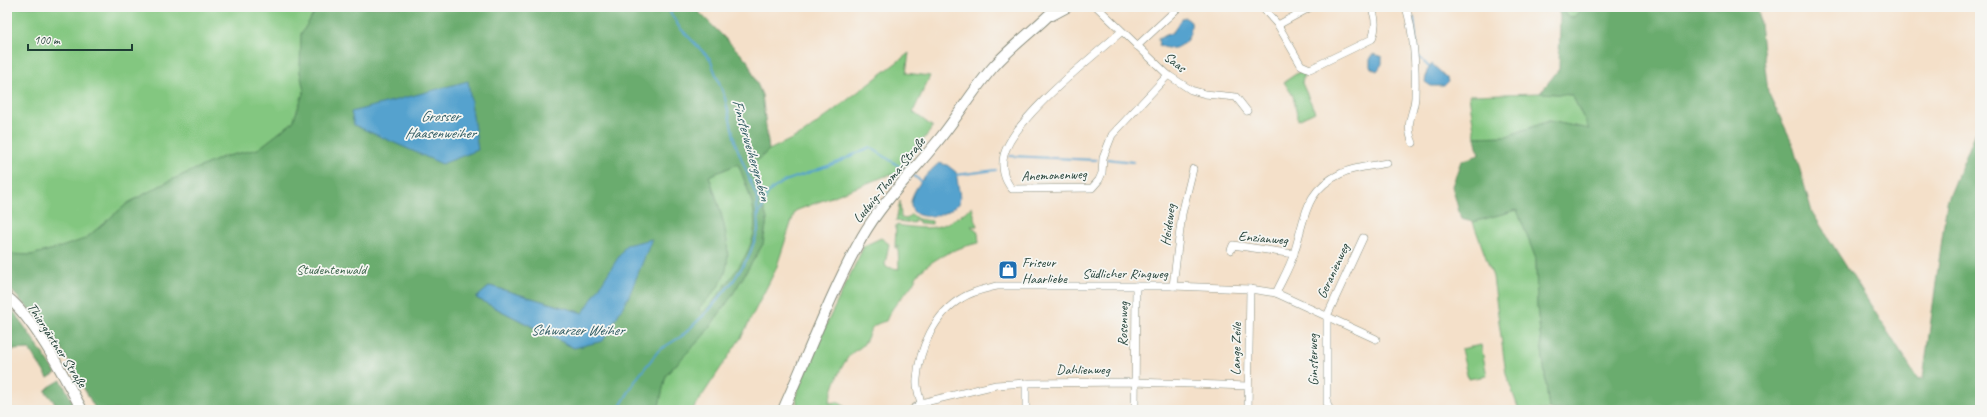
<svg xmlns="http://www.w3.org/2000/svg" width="1987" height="417" font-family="Caveat,sans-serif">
	<rect width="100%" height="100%" fill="#f6f6f2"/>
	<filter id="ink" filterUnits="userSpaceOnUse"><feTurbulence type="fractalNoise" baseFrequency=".025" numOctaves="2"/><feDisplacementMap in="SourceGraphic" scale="8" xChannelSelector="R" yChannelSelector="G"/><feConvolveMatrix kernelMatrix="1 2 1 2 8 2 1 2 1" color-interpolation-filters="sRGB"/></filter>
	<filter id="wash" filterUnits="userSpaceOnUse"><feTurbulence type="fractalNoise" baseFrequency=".012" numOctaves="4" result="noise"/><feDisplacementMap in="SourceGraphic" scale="16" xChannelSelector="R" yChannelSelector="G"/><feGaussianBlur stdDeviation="0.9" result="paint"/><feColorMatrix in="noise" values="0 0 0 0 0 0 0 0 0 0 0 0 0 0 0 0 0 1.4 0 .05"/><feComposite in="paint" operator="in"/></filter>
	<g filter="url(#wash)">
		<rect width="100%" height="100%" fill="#f4e0c9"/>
		<g fill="#83c780" stroke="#51825a">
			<polygon points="7,7 318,7 301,34 300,72 304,91 293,122 258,149 223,157 169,181 128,203 85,239 58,248 31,255 7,254"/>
			<polygon points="1563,7 1583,7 1575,17 1566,16"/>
			<polygon points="909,53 906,73 930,76 913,112 933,127 896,176 891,174 795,211 776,269 742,336 698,402 692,410 658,410 666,375 704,335 731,297 763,244 767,219 751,166 769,150 804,133"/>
			<polygon points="1299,72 1304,73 1302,83 1315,112 1298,120 1293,96 1284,82"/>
			<polygon points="1540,93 1572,95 1589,129 1549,121 1507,136 1475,137 1469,95"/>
			<path d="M738,164c19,49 27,68 -6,113 -10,13 -19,26 -31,38l-2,-7c9,-9 22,-22 26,-35 9,-28 -7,-70 -16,-97z"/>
			<polygon points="900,201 901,218 907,219 911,214 918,219 932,221 932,224 919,223 919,221 915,220 914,223 896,221"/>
			<path d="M972,207l5,19h-6l7,6 1,11c-21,4 -42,13 -58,28 -5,5 -7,12 -12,18 -10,12 -17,17 -23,32 -21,5 -14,14 -24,25 -3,3 -7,4 -10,7 -11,10 -20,36 -23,50l9,-1 6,4 -2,4h-44l-2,-13 2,-10 15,-35 51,-106 17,-8 8,6 -4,20 1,3 13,2 -1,-23 -3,2 1,-23c37,5 44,6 76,-18z"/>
			<polygon points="1517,210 1536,259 1537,307 1549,410 1519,410 1506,374 1493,277 1473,222"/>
			<polygon points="1481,345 1487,376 1468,379 1461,349"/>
		</g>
		<g fill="#6aac6e" stroke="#447451" fill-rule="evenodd">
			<path d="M318,7h376l53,53 15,35 7,55 -18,16 16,53 -4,25 -32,53 -27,38 -38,40 -8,35h-562l-43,-76 -46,-48v-32l24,1 27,-7 27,-9 43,-36 41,-22 54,-24 35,-8 35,-27 11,-31 -4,-19 1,-38zM738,164c21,52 27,68 -8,115 -9,13 -17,25 -29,35l-2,-6c9,-9 22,-22 26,-35 9,-28 -7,-69 -16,-97zM490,286l93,27 -9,35 -98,-50z"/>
			<polygon points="1557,7 1563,7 1566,16 1574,17 1583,7 1758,7 1768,92 1792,142 1812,212 1918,380 1923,379 1947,202 1980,122 1980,410 1549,410 1537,307 1536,259 1517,210 1473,222 1461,219 1452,186 1461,161 1479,155 1475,137 1507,136 1549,121 1589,129 1572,95 1540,93 1559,69 1560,16"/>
			<polygon points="7,306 15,313 56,373 48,378 29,349 11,350 7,353"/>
			<polygon points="61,380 77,410 61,410 45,391 49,387"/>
		</g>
		<g fill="#55a2ce" stroke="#3a7081">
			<path d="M1186,18l5,4c2,19 -14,33 -32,23l-1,-6 15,-7 9,-13z"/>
			<polygon points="1374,54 1382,57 1382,64 1377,71 1370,67 1370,57"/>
			<polygon points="1432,64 1447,78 1448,82 1444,86 1431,86 1425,82 1427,71"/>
			<polygon points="468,81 478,150 442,164 354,125 351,112"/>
			<path d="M939,163l8,2 9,7 4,25 -1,7c-4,2 -8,6 -12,8 -11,5 -37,9 -36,-9 1,-15 18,-31 28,-40z"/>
			<polygon points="652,239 629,296 603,341 574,348 476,298 490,286 583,313 626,245"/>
		</g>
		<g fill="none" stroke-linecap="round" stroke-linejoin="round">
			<g stroke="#55a2ce" stroke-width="2">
				<polyline points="1414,18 1418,56 1422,60"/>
				<polyline points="1424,62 1429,67"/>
				<polyline points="1010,156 1096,160"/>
				<polyline points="1107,159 1133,162"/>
				<polyline points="956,175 996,170"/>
				<polyline points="914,176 922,182"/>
				<polyline points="758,216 764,205 767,194 774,188 785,181 836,163 870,147 908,172"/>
				<polyline points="618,410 637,378 659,350 682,336 709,310 734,280 749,256 758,231 757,198 736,145 725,98 710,59 679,27 667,7"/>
			</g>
		</g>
	</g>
	<g filter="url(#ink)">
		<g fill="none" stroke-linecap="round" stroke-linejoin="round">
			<g stroke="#8a8e7e" stroke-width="8">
				<g id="street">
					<polyline points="1097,7 1168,75 1191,90 1205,94 1236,97 1247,111"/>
					<path d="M1262,7l16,18 23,40 9,4 62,-30c4,-10 4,-22 -1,-32"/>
					<path d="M1406,7c8,28 10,61 9,90 -1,18 -11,25 -2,46"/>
					<polyline points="1278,25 1311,7"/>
					<path d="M1121,32c-30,26 -107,86 -117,123 -3,12 0,25 8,34l80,-1 7,-8 3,-7 1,-15 9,-23 56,-60"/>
					<polyline points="1137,46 1179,7"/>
					<polyline points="1231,250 1233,245 1294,254"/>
					<polyline points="1173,286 1182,214 1193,169"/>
					<path d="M1276,293c6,-13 14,-26 18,-40 12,-36 9,-62 48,-80 12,-6 31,-7 45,-10"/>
					<path d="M921,403c-2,-7 -5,-16 -4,-24 2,-30 18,-66 45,-81 11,-7 23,-9 35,-12h176l77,3 26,4 100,46"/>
					<polyline points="912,410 921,403 996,385 1026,383 1135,382 1248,386"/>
					<polyline points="1026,410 1026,383"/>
					<polyline points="1135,410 1136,286"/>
					<polyline points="1248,410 1250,289"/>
					<polyline points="1330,410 1327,404 1327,316 1363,238"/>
				</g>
			</g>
			<g stroke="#8a8e7e" stroke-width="12">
				<g id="secondary">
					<polyline points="1052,15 1067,7"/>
					<path d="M7,297c28,22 58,81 75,113"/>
					<path d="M783,410c26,-58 48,-118 79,-173 20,-35 50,-64 75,-95 21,-25 36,-53 58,-77 19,-21 42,-37 62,-58"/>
				</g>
			</g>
			<use href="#street" stroke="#fff" stroke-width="7"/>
			<use href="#secondary" stroke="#fff" stroke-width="10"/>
		</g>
	</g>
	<defs>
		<g id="shop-square" transform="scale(1)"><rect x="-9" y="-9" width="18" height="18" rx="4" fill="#1f6fb2" stroke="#f6f6f2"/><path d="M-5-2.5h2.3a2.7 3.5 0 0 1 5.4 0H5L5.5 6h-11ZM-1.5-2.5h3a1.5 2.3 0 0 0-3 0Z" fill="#fff"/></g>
	</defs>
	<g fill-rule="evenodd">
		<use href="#shop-square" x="1008" y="270"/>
	</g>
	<g text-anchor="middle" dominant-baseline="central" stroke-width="3.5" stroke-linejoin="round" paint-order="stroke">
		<g font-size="14" fill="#1f3d34" stroke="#f6f6f2">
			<text transform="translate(1175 62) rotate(38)">Saas</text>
			<text transform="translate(1054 175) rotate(-2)">Anemonenweg</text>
			<text transform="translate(889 180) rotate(-51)">Ludwig-Thoma-Straße</text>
			<text transform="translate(1168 225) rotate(-82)">Heideweg</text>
			<text transform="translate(1263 238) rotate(5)">Enzianweg</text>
			<text transform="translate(1333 271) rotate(-65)">Geranienweg</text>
			<text x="1125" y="273">Südlicher Ringweg</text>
			<text transform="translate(1123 324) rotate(-89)">Rosenweg</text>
			<text transform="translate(57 345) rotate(57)">Thiergärtner Straße</text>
			<text transform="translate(1236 349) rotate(-89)">Lange Zeile</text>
			<text transform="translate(1313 360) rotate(-91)">Ginsterweg</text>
			<text x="1083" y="369">Dahlienweg</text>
		</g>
		<g font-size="14" fill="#1f3d34" stroke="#f6f6f2" text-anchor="start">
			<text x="1022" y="262">Friseur<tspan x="1022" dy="16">Haarliebe</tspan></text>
		</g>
		<g font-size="14" fill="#386047" stroke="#f6f6f2">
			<text x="331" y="269">Studentenwald</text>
		</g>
		<g font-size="15" font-style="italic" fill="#2f5b62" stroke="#f6f6f2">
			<text x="440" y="116">Grosser<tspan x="440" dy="17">Haasenweiher</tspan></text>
			<text transform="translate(751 150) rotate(74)">Finsterweihergraben</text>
			<text x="577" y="330">Schwarzer Weiher</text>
		</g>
	</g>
	<rect width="1987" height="417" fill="none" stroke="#f6f6f2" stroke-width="24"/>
	<path d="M28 44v6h104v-6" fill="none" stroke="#1f3d34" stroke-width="2"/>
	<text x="34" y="44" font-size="12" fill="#1f3d34" stroke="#f6f6f2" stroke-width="3" paint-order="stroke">100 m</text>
</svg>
